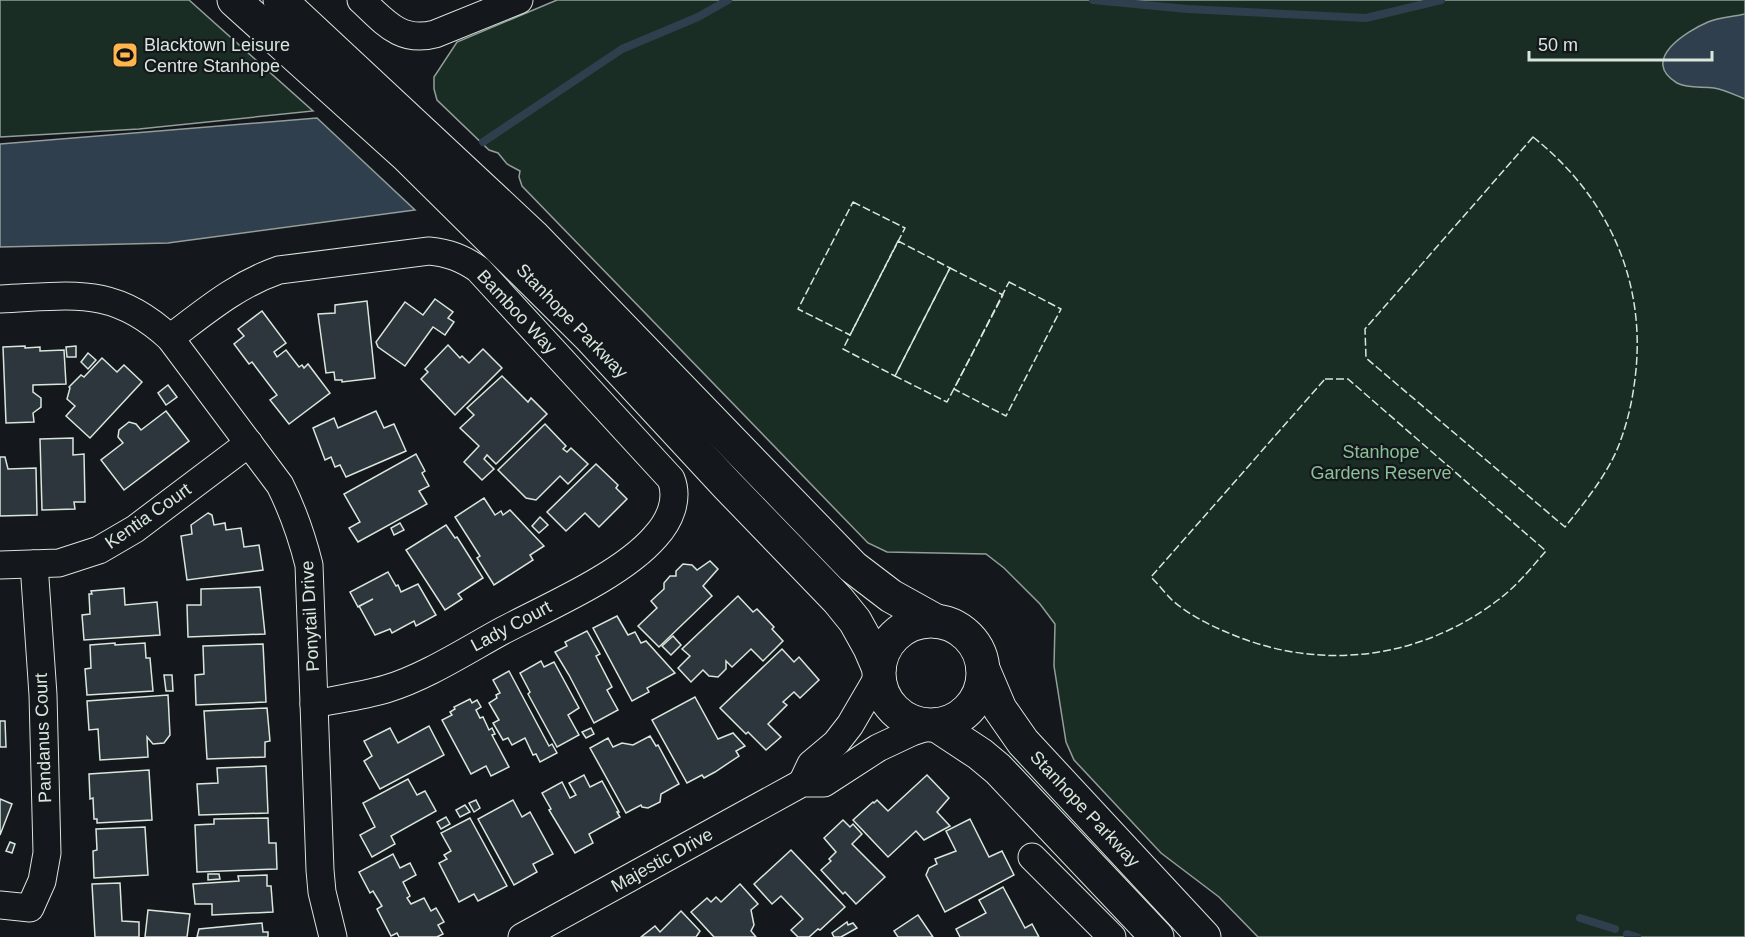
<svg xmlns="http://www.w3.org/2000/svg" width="1745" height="937" font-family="Helvetica,sans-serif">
	<rect width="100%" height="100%" fill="#14181c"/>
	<g fill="#1a2d24" stroke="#939e99" stroke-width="1.5">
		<polygon points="0,0 189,0 313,111 139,129 0,137"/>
		<polygon points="557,0 1745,0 1745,937 1258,937 1219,897 1161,853 1074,760 1066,742 1054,666 1055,624 1040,604 1004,568 986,554 887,552 868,543 522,186 519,177 520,171 507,164 498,153 489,150 437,100 434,89 434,77 457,42"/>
	</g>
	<g fill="#2f3f4d" stroke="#939e99" stroke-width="1.5">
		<path d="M1745,14v85c-10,-4 -20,-9 -31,-11 -12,-2 -25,1 -37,-5 -38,-23 10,-52 31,-61 12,-5 25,-5 37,-8z"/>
		<polygon points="317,118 415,210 168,243 0,247 0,144"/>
	</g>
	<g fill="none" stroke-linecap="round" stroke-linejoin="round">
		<g stroke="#2f3f4d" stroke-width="8">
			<polyline points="1093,0 1187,9 1366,18 1441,0"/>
			<polyline points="483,142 622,49 698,17 728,0"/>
			<polyline points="1580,918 1615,929"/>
			<polyline points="1627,934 1637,937"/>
		</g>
	</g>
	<g fill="#2c363c" stroke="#d8e6dc" stroke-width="1.5">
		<polygon points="435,299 453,312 448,318 454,322 445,335 433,327 405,366 378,347 376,342 405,302 423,315"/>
		<polygon points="367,301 375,378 342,382 342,380 335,380 334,372 326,373 318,314 335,313 335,305"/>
		<polygon points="262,311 286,343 274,352 277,357 286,350 299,367 302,365 304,368 308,364 330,393 289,424 270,400 277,395 252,362 249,364 234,344 244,336 238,329"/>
		<polygon points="448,345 460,358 462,356 469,363 483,349 502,368 455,415 421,379 428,372 425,369"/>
		<polygon points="25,346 25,348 40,347 40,351 64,350 66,384 33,385 33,392 41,398 41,407 33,413 34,422 6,423 3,347"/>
		<polygon points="76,346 76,357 67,357 66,347"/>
		<polygon points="88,353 96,360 88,369 81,362"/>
		<polygon points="102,358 117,372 124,365 142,382 90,438 66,416 75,406 67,399 70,388 69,387 81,375 84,377"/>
		<polygon points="502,376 528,402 531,398 547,414 496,464 487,455 484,459 494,469 482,480 464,462 479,446 460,428 474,415 467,408"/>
		<polygon points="168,385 177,397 166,405 158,393"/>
		<polygon points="166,411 189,441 124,490 101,460 123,443 118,437 119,430 129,422 136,424 141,430"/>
		<polygon points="376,411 384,428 394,424 406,451 346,477 340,465 335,467 331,457 325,460 313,428 334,418 338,428"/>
		<polygon points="545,424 566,446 563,449 567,452 571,448 588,464 568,484 560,476 536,500 526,498 498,470"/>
		<polygon points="73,438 73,455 84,454 85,502 74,502 75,509 42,510 40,439"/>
		<polygon points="416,454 425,471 422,473 429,486 419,491 427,504 358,542 349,528 360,522 344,494"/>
		<polygon points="0,457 5,457 8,469 36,468 37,515 0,516"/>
		<polygon points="596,464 618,485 616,488 627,499 599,527 585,513 566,531 547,512"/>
		<polygon points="484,498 495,515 501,511 503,515 510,510 544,546 530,555 533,560 494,585 477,558 480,556 455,517"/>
		<polygon points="208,513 212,515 214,525 225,523 226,530 241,528 244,547 259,545 263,570 187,580 181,536 192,534 191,525"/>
		<polygon points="540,517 548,525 539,533 532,526"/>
		<polygon points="400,523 404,530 394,535 391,528"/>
		<polygon points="446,525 455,538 457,537 483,578 458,594 462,599 445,610 406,550"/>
		<polygon points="710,561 718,569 703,586 712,596 659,647 638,626 657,608 651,601 664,589 664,583 670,576 676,576 676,571 683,564 692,565 697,570"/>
		<polygon points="388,572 396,586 398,585 401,592 418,584 436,615 416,626 414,621 392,633 390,629 375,635 359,606 373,599 358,607 350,592"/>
		<polygon points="260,587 265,634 188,637 187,605 201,605 201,589"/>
		<polygon points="124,588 125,605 157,602 160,635 84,640 82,615 90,614 89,594 92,594 91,591"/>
		<polygon points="738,596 753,612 757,609 774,627 772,629 783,641 763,661 751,649 732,667 726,661 726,669 718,677 709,676 703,670 691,682 678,668 690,656 682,649"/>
		<polygon points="617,616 628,635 635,632 641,643 646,641 675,673 647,688 649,692 632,701 593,628"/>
		<polygon points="587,631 600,654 596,656 612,687 607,690 618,710 594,723 569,675 555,652 567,646 565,642"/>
		<polygon points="673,636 681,645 671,655 662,646"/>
		<polygon points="115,643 115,645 145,643 146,658 150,658 153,691 87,695 85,669 91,668 90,645"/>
		<polygon points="263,644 266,702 196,705 195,675 204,674 203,646"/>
		<polygon points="782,649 794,662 799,657 819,680 800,698 794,692 783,702 787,705 768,724 781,737 766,750 748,732 746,734 720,708"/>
		<polygon points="541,661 544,667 554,662 579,708 568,715 579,735 557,747 528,694 530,692 520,673"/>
		<polygon points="509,671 549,746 552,744 557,753 540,762 536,754 533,755 525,738 512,745 508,738 503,740 493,723 499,720 489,703 497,698 496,695 500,693 493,680"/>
		<polygon points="164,675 172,675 173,691 166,691"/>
		<polygon points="168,695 170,735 164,743 153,744 147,737 148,757 100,760 98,729 89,730 87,701"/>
		<polygon points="695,697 718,739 733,733 745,746 736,751 739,756 715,772 704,778 702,775 687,783 652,720"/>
		<polygon points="470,699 472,703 477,700 481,707 476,710 480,718 483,717 489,730 492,728 495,734 492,735 509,767 491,776 486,766 471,774 442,720 452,715 450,712 455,709 454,707"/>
		<polygon points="267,708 270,741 265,742 265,757 207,759 204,711"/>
		<polygon points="0,721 5,721 6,747 0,747"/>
		<polygon points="429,726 444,755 380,789 364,761 372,756 364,741 390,728 398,743"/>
		<polygon points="591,728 594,734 586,738 582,732"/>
		<polygon points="650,736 656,746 658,745 679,784 661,794 660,802 648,808 642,807 641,805 626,813 590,748 608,738 613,747 622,743 633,745"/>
		<polygon points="266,766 268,813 199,815 197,784 218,783 217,768"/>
		<polygon points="149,770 152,820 97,823 97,819 94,819 93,798 90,799 89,774"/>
		<polygon points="584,775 590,787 602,781 619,812 617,812 620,817 589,834 593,843 575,853 549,810 551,809 542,793 562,782 570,798 576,795 569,783"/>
		<polygon points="927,775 949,798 937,812 950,826 924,840 916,831 888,857 853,820 873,802 874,803 877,800 888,811"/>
		<polygon points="408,779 417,795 425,791 436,811 391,836 395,844 372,857 360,835 375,827 363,803"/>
		<polygon points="0,799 12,804 0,835"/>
		<polygon points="476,800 480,808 474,812 469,803"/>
		<polygon points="513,800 522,817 530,812 553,854 533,864 537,872 514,885 478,819"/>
		<polygon points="465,805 470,812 460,817 456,810"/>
		<polygon points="446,817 450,824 441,829 437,822"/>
		<polygon points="268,818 269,843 276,843 277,869 197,872 195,825 214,824 214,819"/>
		<polygon points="470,818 507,886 478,901 474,894 459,902 439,863 447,859 444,855 451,851 441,833"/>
		<polygon points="970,819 989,857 1002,851 1014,875 945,912 926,875 929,868 937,864 935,859 956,851 946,831"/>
		<polygon points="843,820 850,827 853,824 862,834 852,844 885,877 856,904 845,892 843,894 821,870 831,861 829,859 836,852 824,838"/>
		<polygon points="145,827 148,875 94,878 93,851 97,850 96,829"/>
		<polygon points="10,842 15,844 12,853 6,851"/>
		<polygon points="791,850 845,907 820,930 818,929 809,937 798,937 791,930 803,919 781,896 772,904 754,884"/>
		<polygon points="393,854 400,868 410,863 416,875 403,882 410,896 407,898 411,904 424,898 431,911 436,908 444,922 438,925 443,934 437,937 399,937 397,933 391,936 377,909 382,906 373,891 370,893 359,872"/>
		<polygon points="208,874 219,874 220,879 208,880"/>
		<polygon points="267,875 267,886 271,886 273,912 212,915 212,904 195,904 193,884 239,881 238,876"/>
		<polygon points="120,883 122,921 139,922 139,937 95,937 92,884"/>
		<polygon points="740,884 758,904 751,910 754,925 751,931 756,937 714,937 691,912 707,898 711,902 716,897 721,902"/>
		<polygon points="1003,887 1025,928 1032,924 1039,937 960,937 956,929 986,913 979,900"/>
		<polygon points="148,910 190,914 187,937 145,937"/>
		<polygon points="681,911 700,931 696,937 641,937 655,926 660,932"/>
		<polygon points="918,915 933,937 898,937 894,931"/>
		<polygon points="847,922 848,925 853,923 857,928 841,937 834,937 832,933"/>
		<polygon points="262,923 263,932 268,932 268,937 197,937 199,929"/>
	</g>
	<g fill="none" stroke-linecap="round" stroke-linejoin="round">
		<g stroke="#d8e6dc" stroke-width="29">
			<g id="minor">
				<path d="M361,0c24,22 39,43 74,34l84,-34"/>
				<path d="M0,299c72,-3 113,-14 170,39l110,147c13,26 22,52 29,80l11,305 2,22 11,45"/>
				<path d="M170,338c36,-27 66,-53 109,-68l150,-19c20,2 33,7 49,18l193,210c8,20 -1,42 -16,58 -33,38 -105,69 -151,93 -37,20 -78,47 -118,59 -24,7 -48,10 -72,15"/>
				<polyline points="0,565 59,563 99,550 135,529 249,443"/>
				<polyline points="802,783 811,764 836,743 850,725 878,677"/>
				<polyline points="1032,857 1112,937"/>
				<polyline points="0,905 30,908 42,881 47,853 43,695 34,564"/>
				<polyline points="522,937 802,783 824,783 878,748 912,732 933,725"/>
			</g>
		</g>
		<g stroke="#d8e6dc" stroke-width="35">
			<g id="major">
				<polyline points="234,0 407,156 590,337 728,486 838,600 855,621 870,648 879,669"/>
				<polyline points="280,0 533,236 853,567 891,596 936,621"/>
				<circle cx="931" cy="673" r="52"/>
				<polyline points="983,669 1000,709 1023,742 1204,937"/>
				<polyline points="936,725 980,754 998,769 1157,937"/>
			</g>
		</g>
		<use href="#minor" stroke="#14181c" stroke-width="27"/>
		<use href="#major" stroke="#14181c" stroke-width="33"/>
		<g stroke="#d8e6dc" stroke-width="1.5" stroke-dasharray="8 3" stroke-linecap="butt">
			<path d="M1533,137c78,62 116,150 101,249 -3,22 -9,45 -18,66 -13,28 -32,51 -51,75l-199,-169 -1,-29z"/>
			<polygon points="853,202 905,228 850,335 798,309"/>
			<polygon points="898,241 950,268 895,376 843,349"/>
			<polygon points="950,268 1003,295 947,402 895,376"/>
			<polygon points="1009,282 1061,309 1006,416 954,389"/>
			<path d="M1325,379h23l198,172c-15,17 -29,35 -48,49 -77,59 -177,72 -267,34 -20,-8 -42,-19 -59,-34 -7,-7 -14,-16 -21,-23z"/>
		</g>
	</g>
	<defs>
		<g id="stadium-square" transform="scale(1.35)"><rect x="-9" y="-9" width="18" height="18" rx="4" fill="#ffb74d" stroke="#14181c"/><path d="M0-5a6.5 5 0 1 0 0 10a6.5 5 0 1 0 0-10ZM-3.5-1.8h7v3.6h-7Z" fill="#111"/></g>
	</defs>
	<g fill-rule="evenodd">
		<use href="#stadium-square" x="125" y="55"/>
	</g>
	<g text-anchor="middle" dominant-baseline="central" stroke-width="4.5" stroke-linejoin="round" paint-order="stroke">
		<g font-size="18" fill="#d8e6dc" stroke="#14181c" text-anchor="start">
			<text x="144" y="45">Blacktown Leisure<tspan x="144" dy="21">Centre Stanhope</tspan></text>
		</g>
		<g font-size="18" fill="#d8e6dc" stroke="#14181c">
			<text transform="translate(517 312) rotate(47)">Bamboo Way</text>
			<text transform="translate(572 321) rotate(46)">Stanhope Parkway</text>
			<text transform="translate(148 516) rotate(-35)">Kentia Court</text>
			<text transform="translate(310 616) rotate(-93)">Ponytail Drive</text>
			<text transform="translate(511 626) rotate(-28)">Lady Court</text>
			<text transform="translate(43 738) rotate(-92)">Pandanus Court</text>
			<text transform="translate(1085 809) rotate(47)">Stanhope Parkway</text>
			<text transform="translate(662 860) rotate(-29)">Majestic Drive</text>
		</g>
		<g font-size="18" fill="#8ac095" stroke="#14181c">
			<text x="1381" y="452">Stanhope<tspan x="1381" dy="21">Gardens Reserve</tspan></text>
		</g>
	</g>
	<path d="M1529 51v9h183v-9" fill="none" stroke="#d8e6dc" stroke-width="3"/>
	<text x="1538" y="51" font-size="18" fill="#d8e6dc" stroke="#14181c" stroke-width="4.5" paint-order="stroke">50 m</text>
</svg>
